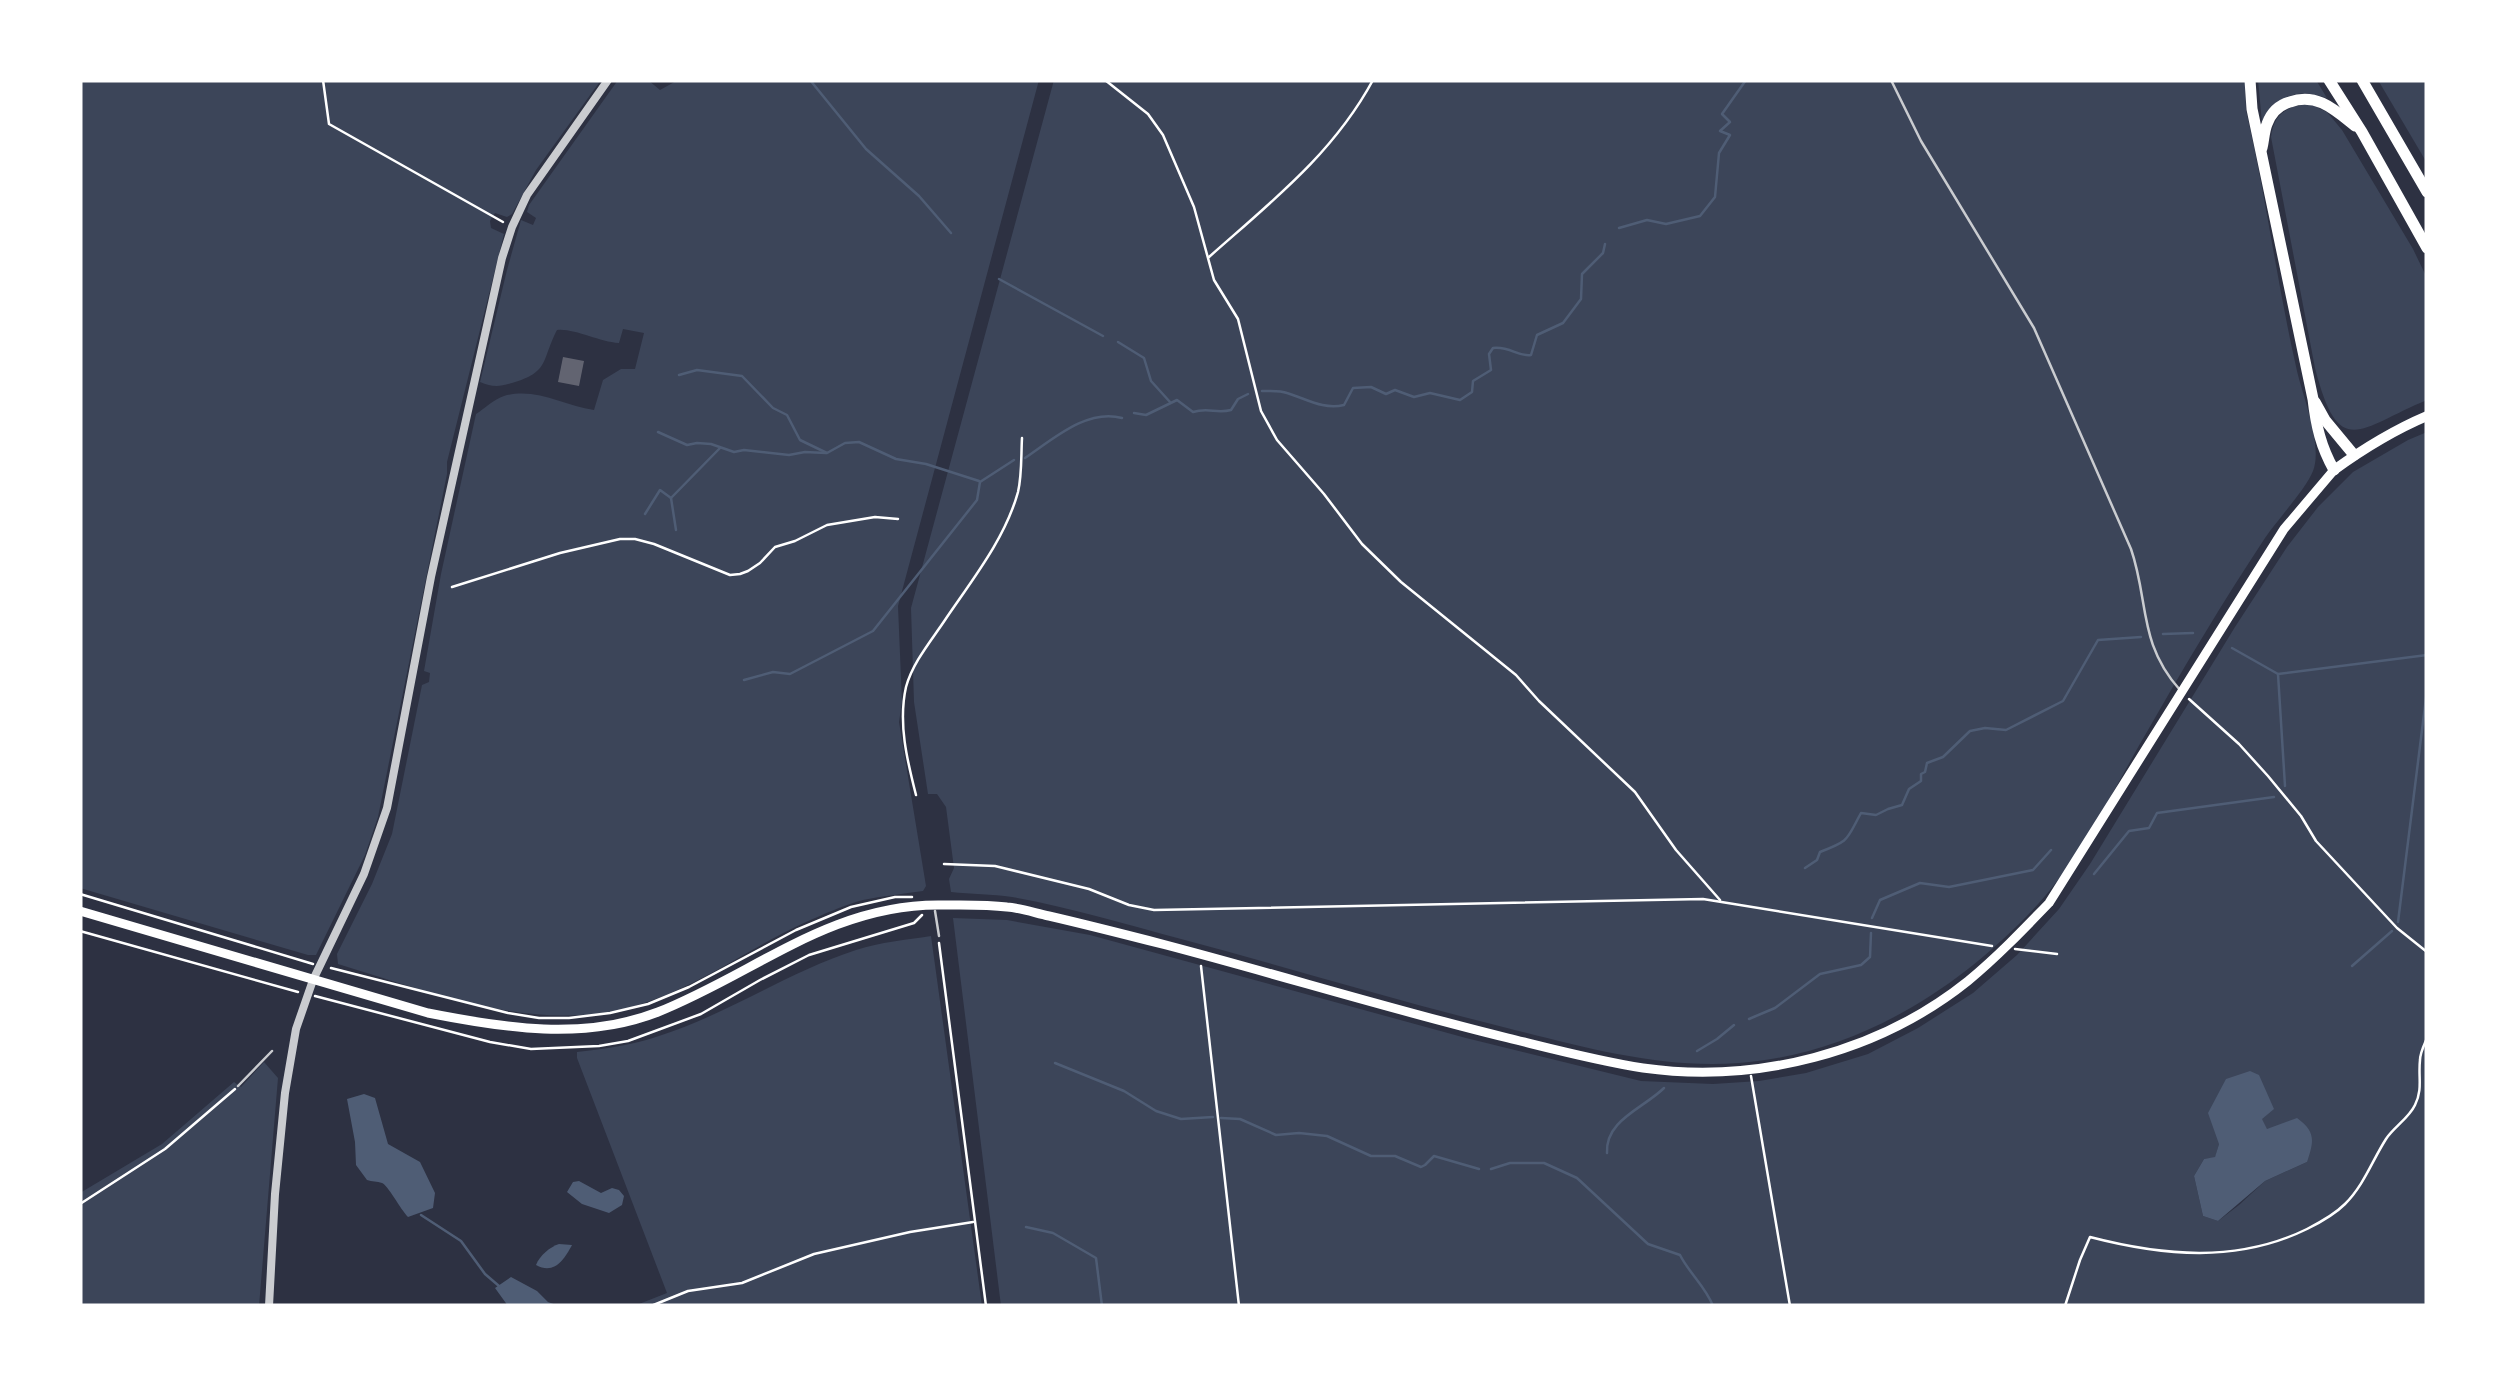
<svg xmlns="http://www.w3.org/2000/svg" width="2507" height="1386" font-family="Ubuntu,sans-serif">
	<rect width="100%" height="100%" fill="#2d3142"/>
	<g fill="#3c4559" fill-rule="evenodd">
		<polygon points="80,80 601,80 536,170 512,214 507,217 495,213 490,221 491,228 504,234 447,462 447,474 378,817 365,855 316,955 308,955 80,888"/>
		<path d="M618,80h30l12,10 18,-10h361l-141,526 4,96 -3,20 27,164 -3,5c-20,3 -41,5 -60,9 -19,5 -39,14 -57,22 -53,24 -101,60 -156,79 -103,38 -213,-7 -312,-37l-1,-10 35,-70 20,-50 30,-149 7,-3 1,-9 -6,-2 17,-97 35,-160c8,-5 18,-15 28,-18 32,-9 60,10 90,14l9,-30 18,-11h14l9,-36 -21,-4 -4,14c-20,-1 -45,-15 -62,-13 -16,31 -7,42 -45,53 -13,4 -20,4 -32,-1l27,-112 14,-50 12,5 3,-7 -9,-6 2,-7z"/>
		<path d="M1054,80h1191l1,30c20,86 31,174 51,261 6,26 26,75 16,100 -7,18 -36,49 -48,67 -41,62 -80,127 -117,192 -34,58 -64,123 -109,173 -79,86 -182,151 -300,160 -79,6 -156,-16 -232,-35 -109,-27 -217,-60 -326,-89 -56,-15 -112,-32 -169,-42 -20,-3 -41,-3 -61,-5l-2,-13 5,-11 -8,-61 -9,-13h-9l-14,-92 -3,-94z"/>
		<path d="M2258,80h58l11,18c-34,-11 -45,-2 -65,25z"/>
		<polygon points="2378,80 2427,80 2427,163"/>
		<path d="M2310,104l17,8 15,18 71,119 14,29v122c-68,28 -88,62 -112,-32l-44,-231c3,-24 16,-31 39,-33z"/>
		<path d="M2427,432v874h-1426l-48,-388 54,2 83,15 376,103 175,43 72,3 46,-3 47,-8 62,-19 50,-26 55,-35 44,-38 42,-46 31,-45 145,-237 52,-80 31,-40 35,-35 55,-32zM2262,1120l5,10 40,32 -42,19 -26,24 -21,16 -15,-5 -9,-40 10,-17 11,-1 4,-14z"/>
		<path d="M931,936l51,370h-348l33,-13 -90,-235v-6c28,-3 55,-7 82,-16 69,-22 129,-64 197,-86 25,-8 50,-10 75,-14z"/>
		<polygon points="264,1062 278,1078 259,1306 80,1306 80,1193 162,1144 234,1082 241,1087"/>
	</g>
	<g fill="#4f5d75">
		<path d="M2250,1071l9,4 15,34 -12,10 5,10 30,-11c19,14 17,23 10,44l-42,19 -47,40 -15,-5 -9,-40 10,-17 11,-2 4,-13 -11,-31 18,-34z"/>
		<path d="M364,1094l11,4 13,46 32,18 15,31 -2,15 -25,9c-7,-7 -21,-33 -26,-34 -5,-2 -10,-1 -15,-3l-11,-15 -1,-23 -8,-43z"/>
		<polygon points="579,1181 601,1193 612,1188 619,1190 624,1196 622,1205 609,1213 582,1204 567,1192 573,1182"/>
		<path d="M559,1244l13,1c-8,15 -18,30 -36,20 4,-10 14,-18 23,-21z"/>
		<polygon points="511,1277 537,1291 548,1302 559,1306 508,1306 495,1288"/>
	</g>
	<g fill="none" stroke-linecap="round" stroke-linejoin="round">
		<g stroke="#4f5d75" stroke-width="2.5">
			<polyline points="810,80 866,149 919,196 951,233"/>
			<polyline points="1619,228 1647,220 1666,224 1700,216 1715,197 1719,153 1730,135 1720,131 1730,122 1722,114 1746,80"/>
			<polyline points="999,279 1103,336"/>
			<polyline points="1118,342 1144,358 1151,381 1170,402"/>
			<polyline points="679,375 697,370 742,376 773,408 787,415 800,440 827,453 845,443 859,442 896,459 926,464 979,481"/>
			<path d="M1262,391c8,0 18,-1 25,2 20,6 36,17 57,12l9,-17 18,-1 15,7 9,-4 19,7 16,-4 30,7 12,-8 1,-11 18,-11 -2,-16 4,-6c17,-2 25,9 38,7l6,-20 26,-12 18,-24 1,-25 21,-21 2,-9"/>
			<path d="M1134,413l12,2 31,-15 16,12c16,-5 23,2 38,-2l7,-11 10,-5"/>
			<polyline points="658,432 687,445 697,443 711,444 734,452 744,450 789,455 805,452 826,453"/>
			<path d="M1025,458c27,-18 62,-50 97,-40"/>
			<polyline points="645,514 660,490 671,498"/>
			<polyline points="676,530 671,498 720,448"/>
			<polyline points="2163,634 2193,633"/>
			<polyline points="2232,648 2278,674"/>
			<polyline points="744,680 773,672 790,674 873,631 977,500 980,482 1014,460"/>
			<polyline points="2285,786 2278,674 2427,655"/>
			<path d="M1805,868l12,-8 3,-8c31,-12 26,-12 41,-39l15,2 12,-6 14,-4 7,-16 12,-8v-7l4,-2 2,-9 16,-6 27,-26 15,-3 21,2 57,-29 35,-61 43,-3"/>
			<polyline points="2094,874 2129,831 2149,828 2157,813 2274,797"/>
			<polyline points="1872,918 1880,900 1920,883 1949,887 2033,870 2051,850"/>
			<polyline points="2398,922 2427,690"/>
			<polyline points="2352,966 2392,931"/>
			<polyline points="1749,1019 1775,1008 1820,974 1861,965 1870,957 1871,933"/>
			<polyline points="1697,1051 1717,1039 1734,1025"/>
			<polyline points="1055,1063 1124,1091 1156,1111 1181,1119 1213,1117"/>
			<polyline points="1221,1118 1240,1119 1276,1135 1299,1133 1327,1136 1371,1156 1395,1156 1421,1167 1425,1165 1434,1156 1479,1169"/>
			<path d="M1607,1153c-2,-33 37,-45 57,-65"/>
			<path d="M1491,1169l19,-6h34l33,15 71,66 32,11c9,18 26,32 33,51"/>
			<polyline points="421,1215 461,1241 485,1274 499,1286"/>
			<polyline points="1026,1227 1053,1233 1096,1258 1102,1306"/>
		</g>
	</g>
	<polygon fill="#626471" points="563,357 584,361 579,386 558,382"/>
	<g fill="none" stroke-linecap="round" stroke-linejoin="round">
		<g stroke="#fff" stroke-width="2.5">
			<polyline points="323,80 329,124 503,222"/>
			<polyline points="1105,80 1148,114 1163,135 1194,207 1214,280 1238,319 1261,411 1277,440 1324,494 1362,544 1401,582 1516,675 1539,701 1635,792 1676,850 1720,900"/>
			<path d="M1209,257c62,-55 124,-103 164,-177"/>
			<polyline points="452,587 560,553 620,539 635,539 654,544 730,575 740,574 748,571 760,563 775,547 795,541 827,525 875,517 898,519"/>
			<polyline points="2189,699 2239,744 2268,776 2301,816 2316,841 2397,928 2427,952"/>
			<path d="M916,795c-9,-35 -18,-72 -10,-108 7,-25 25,-46 39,-67 27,-40 60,-81 73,-128 4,-17 3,-36 4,-54"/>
			<polyline points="944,864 995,866 1089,889 1129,905 1154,910 1703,899 1992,946"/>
			<polyline points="80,894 313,964"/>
			<polyline points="80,931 298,992"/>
			<polyline points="939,943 986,1306"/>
			<polyline points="2015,949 2057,954"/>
			<polyline points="1201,966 1239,1306"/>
			<polyline points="331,968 508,1013 539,1018 569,1018 610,1013 648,1004 689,987 796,930 851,907 895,897 912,897"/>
			<polyline points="315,996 490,1042 531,1049 599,1046 628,1041 701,1014 760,980 809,955 914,923 922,915"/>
			<polyline points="1751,1076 1790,1306"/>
			<polyline points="80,1204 165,1149 235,1089"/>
			<polyline points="651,1306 688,1291 742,1283 814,1254 910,1232 973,1222"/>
			<path d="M2065,1306l15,-46 10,-23c73,19 148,26 217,-8 14,-7 27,-14 38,-25 19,-19 27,-43 41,-65 8,-12 23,-21 29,-34 8,-16 3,-28 5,-45 0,-7 4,-15 7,-22"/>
		</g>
		<g stroke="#caccd0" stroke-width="2.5">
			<path d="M1891,80l30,61 113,187 97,221c18,52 7,94 49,141"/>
			<polyline points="935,911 939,936"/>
			<polyline points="238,1086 272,1051"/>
		</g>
		<polyline stroke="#caccd0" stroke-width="8" points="269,1306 275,1194 285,1093 296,1029 313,980 364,874 387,808 431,577 502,258 512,227 527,195 608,80"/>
		<path stroke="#fff" stroke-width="9" d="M80,911l348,102c76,15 156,28 230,-1 96,-38 171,-107 280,-107 22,0 46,-1 69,2 14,1 28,6 42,9 39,9 78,19 117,29 114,30 227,65 342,93 45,11 90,23 135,30 113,16 235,-15 325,-87 29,-24 55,-51 81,-78l235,-374 50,-59"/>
		<path stroke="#fff" stroke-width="10" d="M2334,470c29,-21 60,-40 93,-54"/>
		<g stroke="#fff" stroke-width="11">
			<path d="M2250,80l2,29 61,290c3,27 8,48 21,71"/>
			<polyline points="2329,80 2362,132 2427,248"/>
			<polyline points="2362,80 2427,192"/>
			<path d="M2262,148c2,-8 2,-17 5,-24 4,-11 12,-19 23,-22 26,-10 45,8 65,24"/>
			<polyline points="2315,402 2325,420 2354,455"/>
		</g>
	</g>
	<rect width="2507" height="1386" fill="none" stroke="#ffffff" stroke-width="165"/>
</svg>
